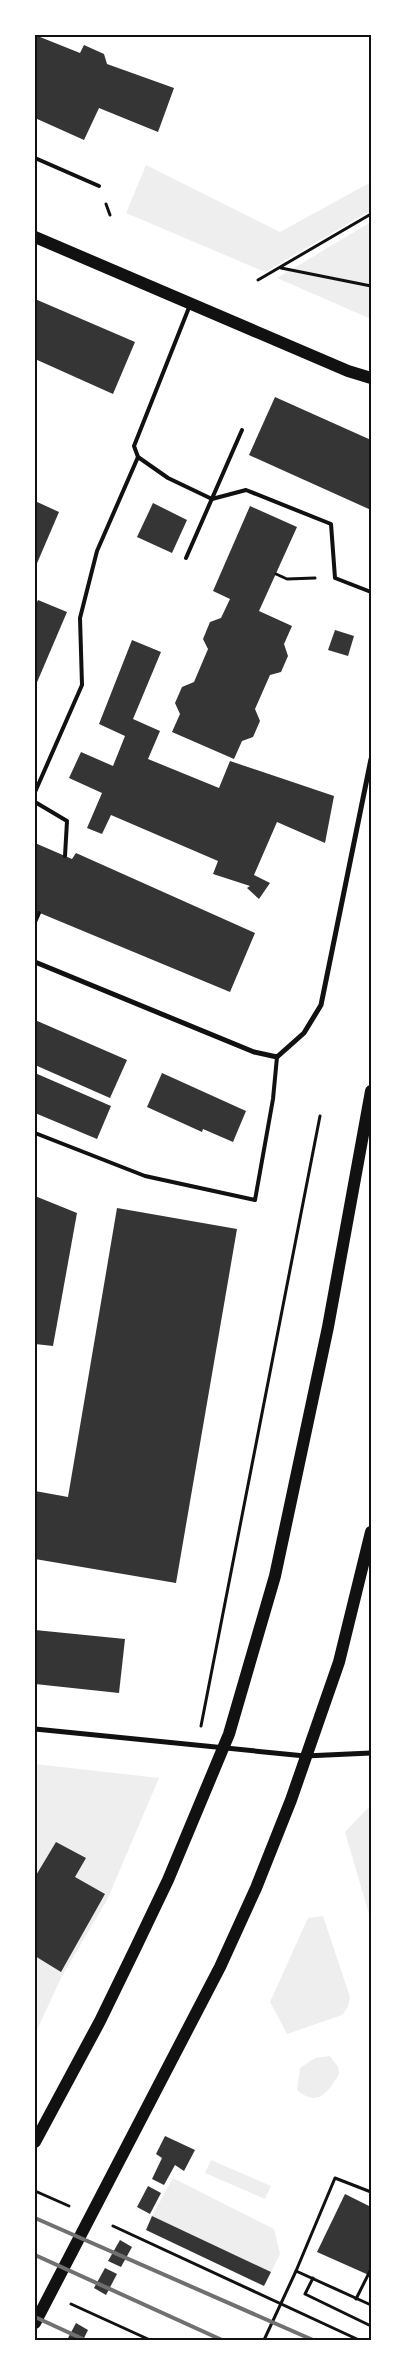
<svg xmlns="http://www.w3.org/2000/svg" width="406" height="2375" font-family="Figtree,sans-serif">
	<rect width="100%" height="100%" fill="#fff"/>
	<g fill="#eee">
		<polygon points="146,165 280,232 371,182 371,210 265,272 126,213"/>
		<polygon points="371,222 371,319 277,278"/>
		<polygon points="35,1764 159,1778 107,1900 62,1976 35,2034"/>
		<polygon points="369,1807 371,1807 371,1921 345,1832"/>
		<polygon points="323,1916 350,1997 348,2007 342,2015 287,2034 270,2002 308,1918"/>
		<path d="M330,2056l8,11 1,7c-11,18 -21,34 -42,16l3,-22 15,-10z"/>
		<polygon points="211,2160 271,2186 265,2199 205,2173"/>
		<polygon points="173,2178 274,2229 280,2254 271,2272 152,2216"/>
	</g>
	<g fill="#353535">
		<polygon points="35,35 80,53 84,45 104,54 107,64 174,88 158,132 99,108 84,140 35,118"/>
		<polygon points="35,299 135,342 113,394 35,359"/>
		<polygon points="275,397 371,440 371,510 249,455"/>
		<polygon points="35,501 59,512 35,568"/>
		<polygon points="153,503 187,520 172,553 137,537"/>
		<polygon points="250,506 297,527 259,611 292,626 284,644 288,656 281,672 270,675 255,709 260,721 253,737 242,741 234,759 172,732 180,714 175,703 182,687 194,682 208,649 203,639 210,622 221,618 230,599 213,591"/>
		<polygon points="38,600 67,612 35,687 35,606"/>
		<polygon points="335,630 354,636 348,656 328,650"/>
		<polygon points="132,640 161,652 133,719 160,731 148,759 219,788 230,761 334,796 325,843 277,822 254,875 270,883 259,899 247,888 250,886 213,874 218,861 111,815 102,834 87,828 102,793 69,778 81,752 113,766 125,736 99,724"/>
		<polygon points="35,843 72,859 76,853 255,933 230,992 35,911"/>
		<polygon points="35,1020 127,1060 110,1098 35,1065"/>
		<polygon points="35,1073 111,1106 97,1139 35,1113"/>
		<polygon points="162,1073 246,1111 233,1142 203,1129 202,1132 147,1107"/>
		<polygon points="35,1196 77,1213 53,1346 35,1344"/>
		<polygon points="117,1208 237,1229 176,1583 35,1559 35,1491 68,1497"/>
		<polygon points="35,1630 125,1639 119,1693 35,1684"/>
		<polygon points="56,1842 86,1858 75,1877 105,1894 61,1972 35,1956 35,1877"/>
		<polygon points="165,2136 195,2150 184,2171 175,2165 164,2185 152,2179 162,2158 156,2154"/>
		<polygon points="148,2186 161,2193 150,2214 137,2207"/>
		<polygon points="345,2194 371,2207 371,2276 317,2252"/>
		<polygon points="152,2216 271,2272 264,2286 146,2230"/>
		<polygon points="120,2240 132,2247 121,2267 108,2261"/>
		<polygon points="105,2268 117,2274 106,2295 94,2288"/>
		<polygon points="76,2323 88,2330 83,2340 67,2340"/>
	</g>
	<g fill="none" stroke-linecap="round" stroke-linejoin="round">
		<g stroke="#111" stroke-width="3">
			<polyline points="106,204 110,215"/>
			<polyline points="281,268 371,286"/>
			<polyline points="258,280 371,214"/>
			<polyline points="276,574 287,579 315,578"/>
			<polyline points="201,1726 320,1116"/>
			<polyline points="35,2191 69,2206"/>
			<polyline points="371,2192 335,2178 296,2271 371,2305"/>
			<polyline points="113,2226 359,2340"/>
			<polyline points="313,2278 305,2294 371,2326"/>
			<polyline points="356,2299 371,2269"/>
			<polyline points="71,2304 150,2340"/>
			<polyline points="264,2340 296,2271"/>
		</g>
		<g stroke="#111" stroke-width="4">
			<polyline points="35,158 99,186"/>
			<polyline points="190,305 134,446 138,457 168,478 212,499 246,490 331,524 335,578 371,592"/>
			<polyline points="186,558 242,430"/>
			<polyline points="35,792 82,685 80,618 97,551 138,457"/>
			<polyline points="35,802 67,821 65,856"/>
			<polyline points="35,922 39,913"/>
			<polyline points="35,1133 145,1176 255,1200 273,1099 277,1057"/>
		</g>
		<g stroke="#111" stroke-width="5">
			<polyline points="35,962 254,1052 277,1057 304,1033 321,1005 371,759"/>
			<polyline points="35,1729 305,1756 371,1753"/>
		</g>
		<g stroke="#111" stroke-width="12">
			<polyline points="35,237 348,371 371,378"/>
			<polyline points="35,2142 100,2021 136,1947 168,1880 229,1734 275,1576 328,1327 371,1091"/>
			<polyline points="35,2323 220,1967 256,1888 291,1800 339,1662 371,1532"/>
		</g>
		<g stroke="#707070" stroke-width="4">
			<polyline points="35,2218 313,2340"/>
			<polyline points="35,2255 222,2340"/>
			<polyline points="35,2317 85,2340"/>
		</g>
	</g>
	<rect width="406" height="2375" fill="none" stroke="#ffffff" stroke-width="72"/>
	<rect x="36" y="36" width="334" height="2303" fill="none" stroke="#111" stroke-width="2"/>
</svg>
